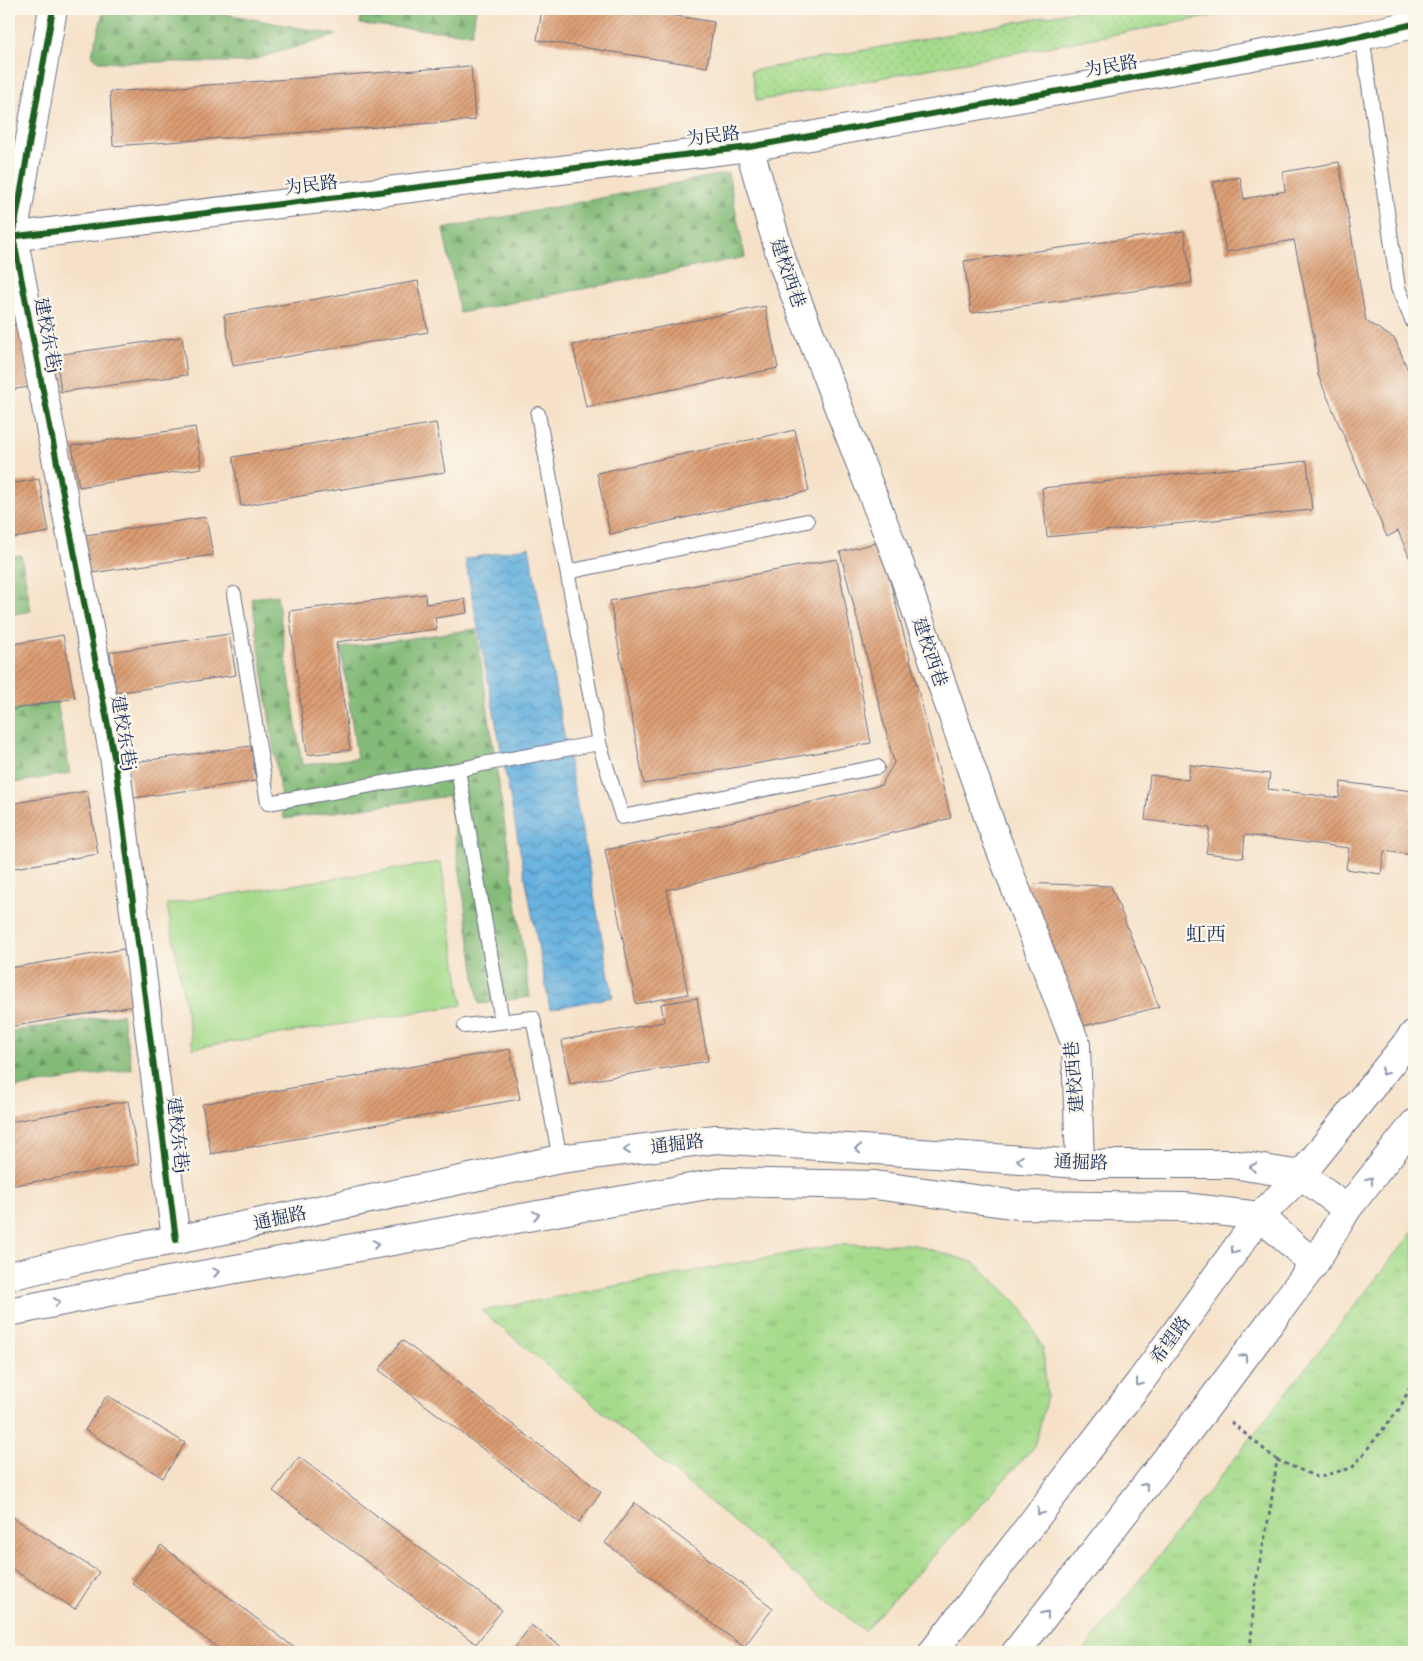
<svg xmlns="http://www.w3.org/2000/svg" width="1423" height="1661" font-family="'IM FELL Great Primer','Noto Serif SC',serif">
	<defs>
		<pattern id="grass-dots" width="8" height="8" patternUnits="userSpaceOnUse" patternTransform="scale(1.25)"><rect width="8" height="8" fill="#a6db8c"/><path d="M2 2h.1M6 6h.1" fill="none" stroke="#8ebc7b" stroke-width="1.8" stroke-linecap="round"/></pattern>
		<pattern id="forest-firs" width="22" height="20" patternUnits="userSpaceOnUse" patternTransform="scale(1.25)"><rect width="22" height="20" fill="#84bb78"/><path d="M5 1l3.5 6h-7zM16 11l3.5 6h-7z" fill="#6b9866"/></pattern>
		<pattern id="park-tufts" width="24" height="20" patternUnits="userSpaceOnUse" patternTransform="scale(1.25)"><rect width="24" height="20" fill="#a6db8c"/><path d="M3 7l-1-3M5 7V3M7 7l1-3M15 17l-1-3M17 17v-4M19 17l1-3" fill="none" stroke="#8ebc7b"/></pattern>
		<pattern id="water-waves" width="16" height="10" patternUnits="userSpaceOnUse" patternTransform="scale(1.25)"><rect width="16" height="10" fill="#65b0de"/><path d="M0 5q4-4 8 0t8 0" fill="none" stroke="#5290b7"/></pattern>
		<pattern id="building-hatch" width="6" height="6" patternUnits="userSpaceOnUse" patternTransform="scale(1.25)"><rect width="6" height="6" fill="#dc9d72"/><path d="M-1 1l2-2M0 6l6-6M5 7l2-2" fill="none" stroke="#b28061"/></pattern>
	</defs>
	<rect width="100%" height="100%" fill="#fbf7ec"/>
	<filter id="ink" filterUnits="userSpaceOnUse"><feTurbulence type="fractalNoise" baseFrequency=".02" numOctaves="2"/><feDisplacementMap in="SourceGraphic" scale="10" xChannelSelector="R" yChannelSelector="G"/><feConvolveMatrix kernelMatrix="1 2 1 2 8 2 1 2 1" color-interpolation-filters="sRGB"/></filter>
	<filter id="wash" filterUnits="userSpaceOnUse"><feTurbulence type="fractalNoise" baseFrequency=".0096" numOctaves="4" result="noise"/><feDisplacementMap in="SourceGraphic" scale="20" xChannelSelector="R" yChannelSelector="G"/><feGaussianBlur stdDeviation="1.12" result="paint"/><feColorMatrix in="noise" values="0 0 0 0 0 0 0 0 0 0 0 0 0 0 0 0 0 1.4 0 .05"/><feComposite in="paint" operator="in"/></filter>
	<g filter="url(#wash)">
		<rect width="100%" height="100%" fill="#f6e1c8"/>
		<polygon fill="url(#grass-dots)" stroke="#608575" points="1086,9 1224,9 1223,14 757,101 751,71"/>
		<g fill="url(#forest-firs)" stroke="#50756b">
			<polygon points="104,9 200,9 337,35 245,62 100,62 92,55"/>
			<polygon points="362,9 476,9 472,34 360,24"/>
			<polygon points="728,173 745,257 460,313 443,229"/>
			<polygon points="21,555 31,611 9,615 9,557"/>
			<polygon points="277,595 302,765 357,758 341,648 476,629 530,997 479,1004 449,796 284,819 252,598"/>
			<polygon points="57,702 70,773 9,784 9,710"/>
			<polygon points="122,1014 132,1069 9,1089 9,1032"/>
		</g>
		<g fill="url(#park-tufts)" stroke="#608575">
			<polygon points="1414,1230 1414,1652 1083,1652"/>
			<polygon points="912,1244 976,1263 1022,1308 1043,1348 1047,1396 1035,1446 864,1631 482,1311 834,1245"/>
		</g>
		<polygon fill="#a6db8c" stroke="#608575" points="441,862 462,1005 193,1048 167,904"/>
		<polygon fill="url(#water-waves)" stroke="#40709e" points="529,547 613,997 550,1009 465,559"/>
		<g id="blocks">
			<g fill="url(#building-hatch)">
				<polygon points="542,9 632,9 714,22 707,67 537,40"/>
				<polygon points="471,66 475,120 113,146 110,92"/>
				<polygon points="1339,162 1366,321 1395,339 1414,385 1414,568 1398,531 1387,537 1318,375 1314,337 1294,240 1226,252 1213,182 1240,177 1244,199 1285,191 1283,172"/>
				<polygon points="1184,231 1192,283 971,313 964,261"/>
				<polygon points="418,281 428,332 233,366 224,315"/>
				<polygon points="765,306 778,368 586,407 573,345"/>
				<polygon points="18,324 30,387 9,390 9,326"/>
				<polygon points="182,337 187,375 61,392 56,355"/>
				<polygon points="436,423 445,472 241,506 233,457"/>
				<polygon points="195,427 202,468 79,487 72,446"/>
				<polygon points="795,430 809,491 610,534 597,473"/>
				<polygon points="1307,461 1312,510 1047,537 1042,488"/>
				<polygon points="39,479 49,532 9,539 9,484"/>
				<polygon points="206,517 213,555 85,574 79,536"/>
				<polygon points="880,542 951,818 667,890 688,994 636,1004 605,850 656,840 881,785 894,763 840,552"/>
				<polygon points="837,559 871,743 644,784 610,601"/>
				<polygon points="425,594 426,604 465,599 467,613 435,618 437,629 336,642 350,750 307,755 289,611"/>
				<polygon points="229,634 236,675 116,693 110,652"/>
				<polygon points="63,635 75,698 9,710 9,645"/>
				<polygon points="251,746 256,781 133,798 128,763"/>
				<polygon points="1190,765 1270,774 1268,789 1339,798 1341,782 1413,791 1411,810 1414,810 1414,855 1384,851 1381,874 1346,869 1349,848 1245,835 1243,858 1206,853 1210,828 1145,820 1150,775 1188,780"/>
				<polygon points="87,791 98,854 9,869 9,804"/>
				<polygon points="1017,883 1111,886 1159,1007 1072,1029"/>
				<polygon points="124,949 134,1006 9,1027 9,968"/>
				<polygon points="697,998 708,1061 570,1084 562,1040 664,1022 661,1004"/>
				<polygon points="510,1049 520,1099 211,1154 202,1104"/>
				<polygon points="128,1101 139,1164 9,1186 9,1122"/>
				<polygon points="402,1340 601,1492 579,1522 379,1370"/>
				<polygon points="107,1395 185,1443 163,1478 85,1430"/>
				<polygon points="299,1457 502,1610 476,1644 273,1491"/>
				<polygon points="635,1503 773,1608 744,1647 605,1543"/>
				<polygon points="9,1515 99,1572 75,1609 9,1567"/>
				<polygon points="161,1545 300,1652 223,1652 132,1583"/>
				<polygon points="531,1625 569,1652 512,1652"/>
			</g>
		</g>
	</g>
	<g filter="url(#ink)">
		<use href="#blocks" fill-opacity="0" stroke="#686d83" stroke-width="1"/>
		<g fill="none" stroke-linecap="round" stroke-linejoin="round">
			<g stroke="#686d83" stroke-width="16">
				<g id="service">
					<polyline points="1362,36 1398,288 1414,324"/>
					<polyline points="538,414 599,743"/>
					<polyline points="568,572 807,521"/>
					<polyline points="234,594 268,803 458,770"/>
					<polyline points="502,1021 458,770 483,764 599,743 622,817 877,767"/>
					<polyline points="465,1026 533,1018 560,1159"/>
				</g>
			</g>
			<g stroke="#686d83" stroke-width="30">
				<g id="minor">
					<polyline points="749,147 783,264 903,573 991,825 1076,1045 1080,1164"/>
					<polyline points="13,236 115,762 176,1240"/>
				</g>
			</g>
			<g stroke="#686d83" stroke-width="30">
				<g id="tertiary">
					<polyline points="13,236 53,9"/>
					<polyline points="9,237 749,147 1362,36 1414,24"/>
				</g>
			</g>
			<g stroke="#686d83" stroke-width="30">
				<g id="secondary">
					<polyline points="9,1276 128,1248 176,1240 560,1159 716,1139 1080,1164 1232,1164 1301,1175 1347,1209"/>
					<polyline points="9,1312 118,1290 724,1182 875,1185 1018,1205 1184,1207 1260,1216 1314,1264"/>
					<polyline points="933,1652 1140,1382 1260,1216 1301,1175 1414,1034"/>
					<polyline points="1016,1652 1209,1404 1314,1264 1347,1209 1414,1124"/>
				</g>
			</g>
			<g stroke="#686d83" stroke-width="3" stroke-dasharray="4 4" stroke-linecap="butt">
				<polyline points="1231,1422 1277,1460 1270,1511 1255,1587 1250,1652"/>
				<polyline points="1277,1460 1317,1477 1352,1468 1400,1408 1414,1379"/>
				<polyline points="1407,1652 1414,1646"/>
			</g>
			<use href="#service" stroke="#fff" stroke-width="14"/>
			<use href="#minor" stroke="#fff" stroke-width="28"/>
			<use href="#tertiary" stroke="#fff" stroke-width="28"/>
			<use href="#secondary" stroke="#fff" stroke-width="28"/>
			<g stroke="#fbf7ec" stroke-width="9">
				<g id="cycleway">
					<polyline points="53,9 13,236 115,762 176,1240"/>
					<polyline points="9,237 749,147 1362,36 1414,24"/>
				</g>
			</g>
			<use href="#cycleway" stroke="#1b5e20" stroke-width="6"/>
		</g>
		<defs><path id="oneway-chevron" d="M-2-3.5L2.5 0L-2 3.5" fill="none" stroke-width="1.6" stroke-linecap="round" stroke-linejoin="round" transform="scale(1.25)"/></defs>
		<g stroke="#8d97ae">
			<use href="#oneway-chevron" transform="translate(1384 1072) rotate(129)"/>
			<use href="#oneway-chevron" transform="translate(858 1149) rotate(-176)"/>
			<use href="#oneway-chevron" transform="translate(627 1150) rotate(173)"/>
			<use href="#oneway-chevron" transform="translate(1020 1160) rotate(-176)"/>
			<use href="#oneway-chevron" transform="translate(1253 1167) rotate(-170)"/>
			<use href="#oneway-chevron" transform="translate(1370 1180) rotate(-52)"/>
			<use href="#oneway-chevron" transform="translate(536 1215) rotate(-10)"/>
			<use href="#oneway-chevron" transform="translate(376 1244) rotate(-10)"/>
			<use href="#oneway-chevron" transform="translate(1234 1251) rotate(126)"/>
			<use href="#oneway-chevron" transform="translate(216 1272) rotate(-10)"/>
			<use href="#oneway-chevron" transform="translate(57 1302) rotate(-11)"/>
			<use href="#oneway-chevron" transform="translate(1244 1357) rotate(-53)"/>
			<use href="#oneway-chevron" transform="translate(1139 1383) rotate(127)"/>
			<use href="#oneway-chevron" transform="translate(1145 1486) rotate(-52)"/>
			<use href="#oneway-chevron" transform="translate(1040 1512) rotate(127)"/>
			<use href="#oneway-chevron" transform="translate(1046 1614) rotate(-52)"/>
		</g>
	</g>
	<g text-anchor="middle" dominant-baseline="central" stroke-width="4.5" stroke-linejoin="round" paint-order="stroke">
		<g font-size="18" fill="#1b2f5e" stroke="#fbf7ec">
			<text transform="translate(1111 66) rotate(-10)">为民路</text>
			<text transform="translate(713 136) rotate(-7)">为民路</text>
			<text transform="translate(311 185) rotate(-7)">为民路</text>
			<text transform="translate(788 273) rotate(71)">建校西巷</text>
			<text transform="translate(48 335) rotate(79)">建校东巷j</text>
			<text transform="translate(930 652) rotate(71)">建校西巷</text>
			<text transform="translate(124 733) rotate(80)">建校东巷j</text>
			<text transform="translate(1074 1077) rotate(-95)">建校西巷</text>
			<text transform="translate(178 1135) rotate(83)">建校东巷j</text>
			<text transform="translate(677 1144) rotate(-7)">通掘路</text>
			<text transform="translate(1081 1162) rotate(2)">通掘路</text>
			<text transform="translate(280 1218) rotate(-12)">通掘路</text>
			<text transform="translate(1170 1340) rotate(-54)">希望路</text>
		</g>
		<g font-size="20" fill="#1b2f5e" stroke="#fbf7ec">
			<text x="1206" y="934">虹西</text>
		</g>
	</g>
	<rect width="1423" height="1661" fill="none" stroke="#fbf7ec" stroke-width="30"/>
</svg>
